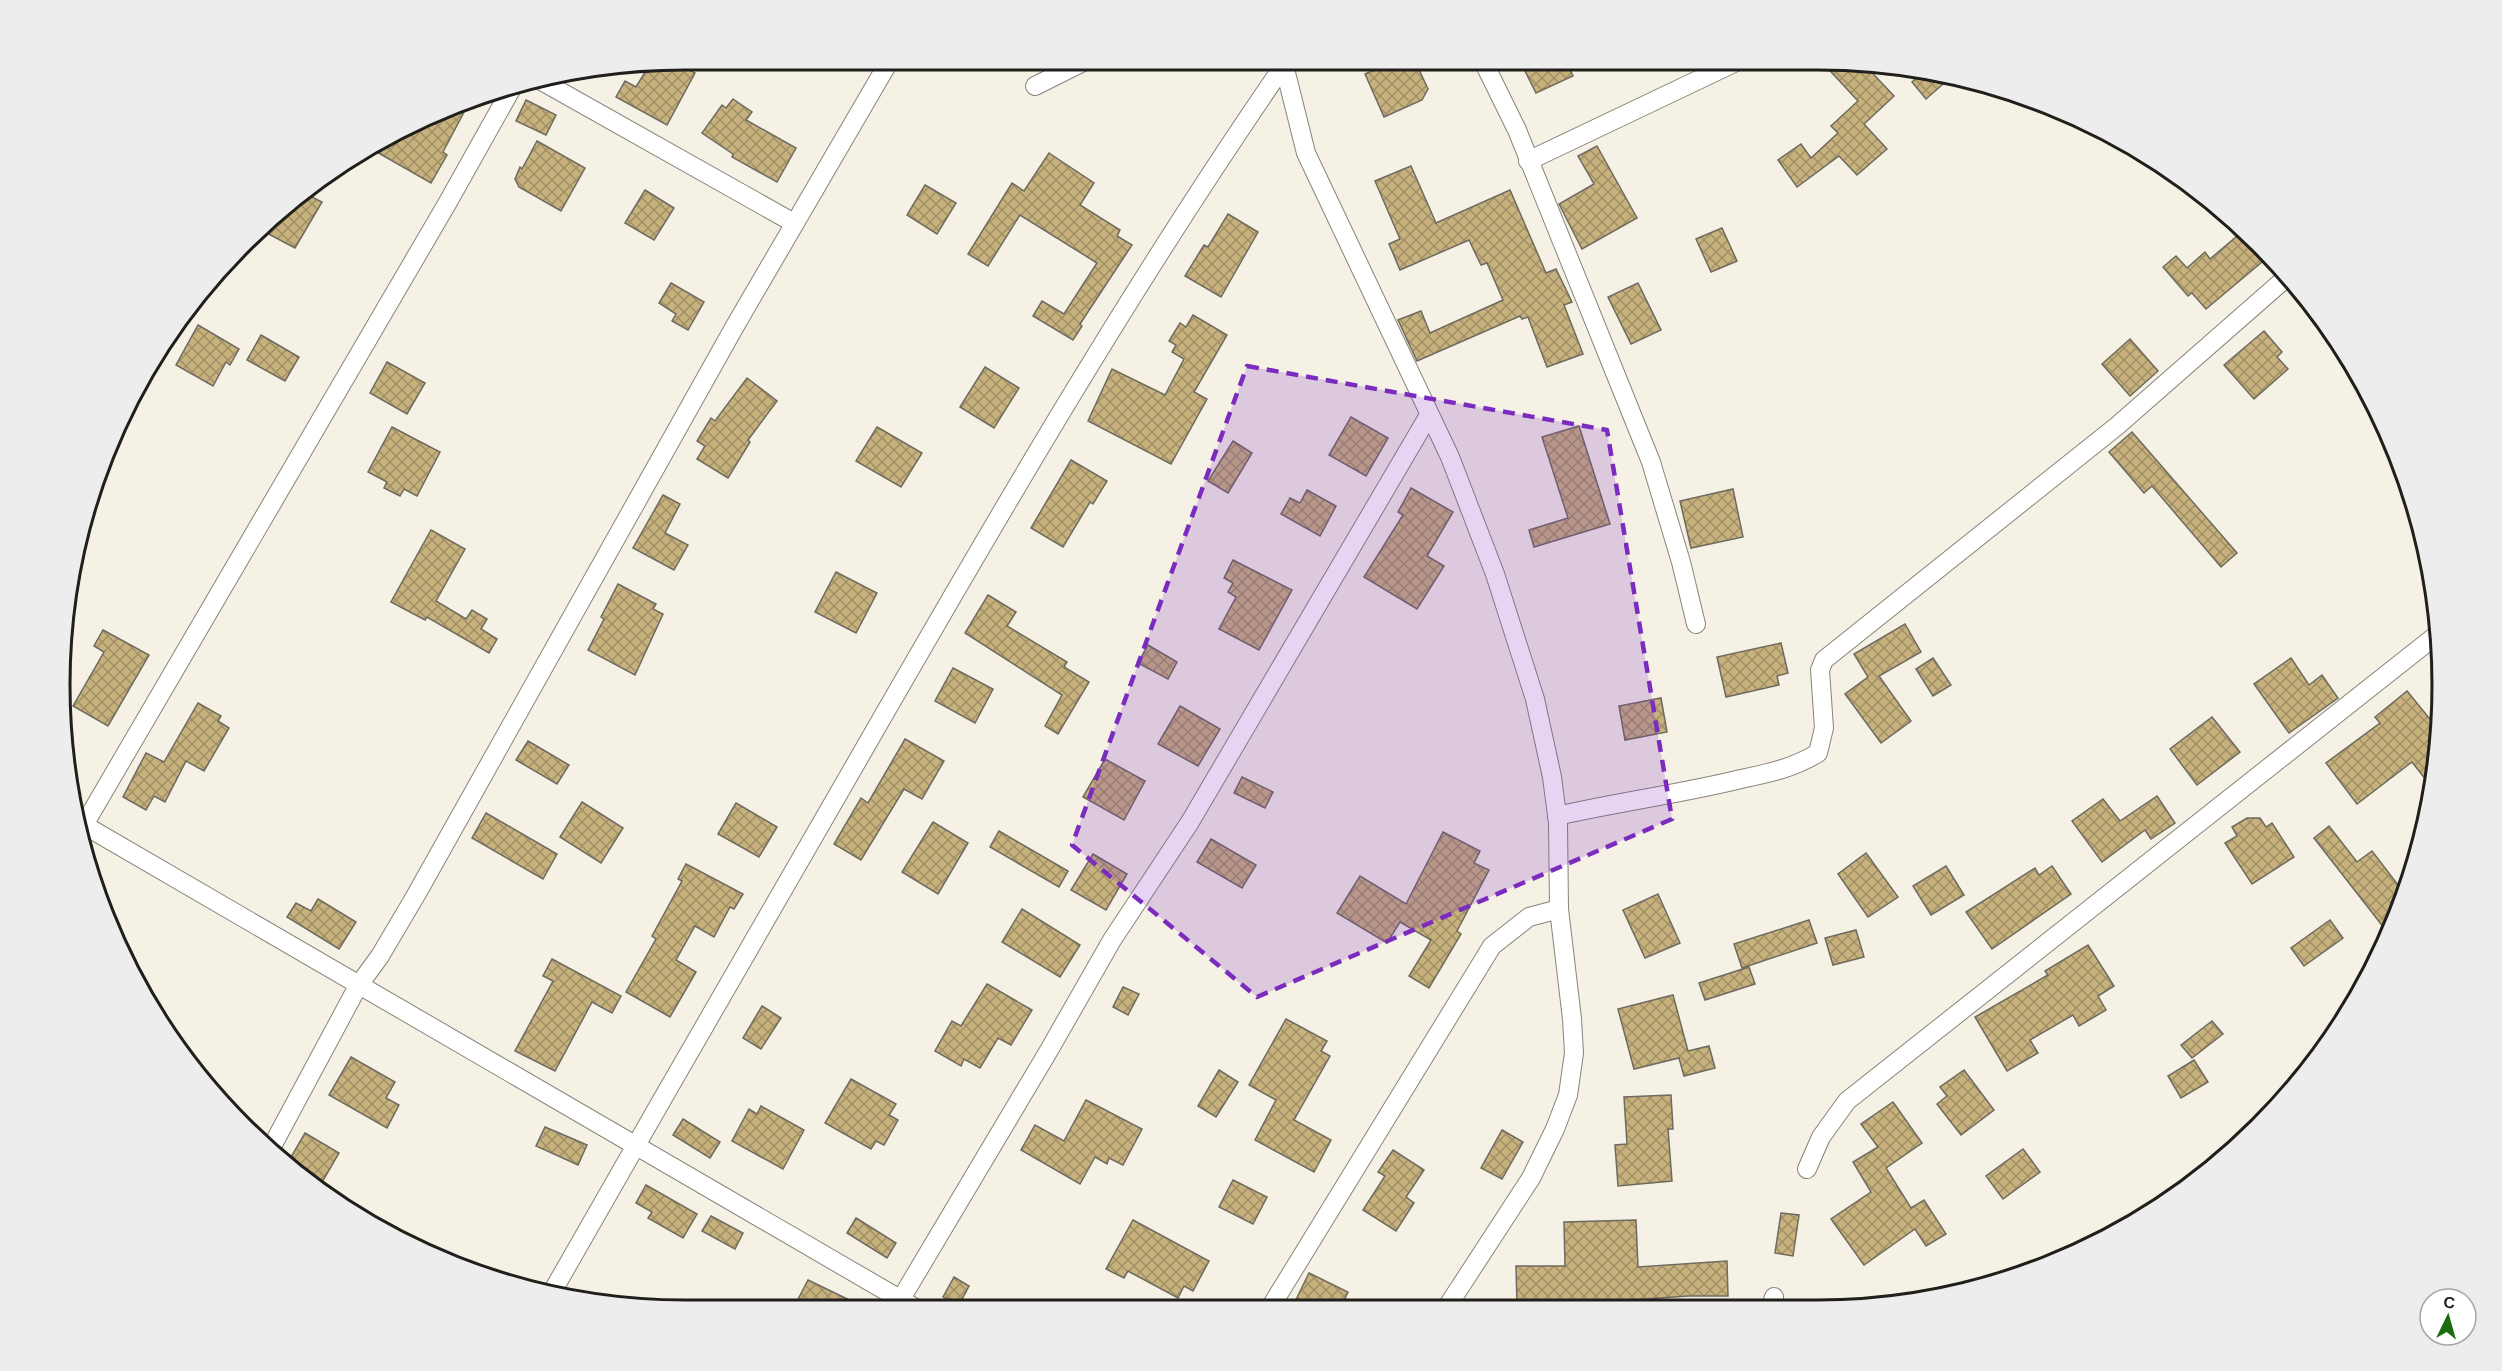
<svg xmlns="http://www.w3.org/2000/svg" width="2502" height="1371" font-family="Helvetica,sans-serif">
	<defs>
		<pattern id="building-cross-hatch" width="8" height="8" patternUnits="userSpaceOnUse" patternTransform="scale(1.5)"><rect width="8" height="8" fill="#c7b27d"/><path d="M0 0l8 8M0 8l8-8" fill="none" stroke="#a19066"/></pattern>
	</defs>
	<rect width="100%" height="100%" fill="#f6f1e5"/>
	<g fill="url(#building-cross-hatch)" stroke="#6e6a60" stroke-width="1.5">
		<polygon points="674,61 695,73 667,125 616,97 625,81 636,87 650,64"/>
		<polygon points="1379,61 1415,61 1428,89 1422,100 1384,117 1365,74 1382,67"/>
		<polygon points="1520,61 1566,61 1573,76 1536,93"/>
		<polygon points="1821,61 1862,62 1894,96 1864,124 1887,149 1857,175 1839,156 1797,187 1778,160 1801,144 1811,158 1838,133 1831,126 1858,101"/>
		<polygon points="1923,72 1951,77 1926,99 1912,82"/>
		<polygon points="471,99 443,152 447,155 431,183 368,147"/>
		<polygon points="733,99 752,112 746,120 796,148 777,182 732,157 733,154 702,133 722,105 726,108"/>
		<polygon points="526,100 556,115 546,135 516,121"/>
		<polygon points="537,141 585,168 561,211 519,187 515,179 520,167 522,169"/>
		<polygon points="1597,146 1637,218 1582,249 1559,204 1594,184 1578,156"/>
		<polygon points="1049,153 1094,183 1080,205 1120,230 1117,236 1132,245 1080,324 1082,326 1073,340 1033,316 1042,301 1064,314 1097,263 1020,215 988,266 968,254 1012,183 1024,191"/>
		<polygon points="1411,166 1436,223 1510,190 1546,273 1556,269 1572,302 1564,305 1583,354 1547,367 1528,317 1522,319 1520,316 1417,361 1398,320 1421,311 1430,333 1503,300 1487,263 1481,265 1469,240 1400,270 1389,244 1400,239 1375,181"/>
		<polygon points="925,185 956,203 937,234 907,215"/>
		<polygon points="645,190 674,208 654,240 625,223"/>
		<polygon points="302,192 322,202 295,248 261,230"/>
		<polygon points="1228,214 1258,232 1221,297 1185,276 1204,245 1208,247"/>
		<polygon points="1722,228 1737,261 1711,272 1696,239"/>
		<polygon points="2243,231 2268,257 2206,309 2192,293 2188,296 2163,267 2176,256 2187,268 2205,252 2210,259"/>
		<polygon points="671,283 704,302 688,330 672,321 676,314 659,303"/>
		<polygon points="1638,283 1661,330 1631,344 1608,297"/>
		<polygon points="1193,315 1227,335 1194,392 1207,399 1171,464 1088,421 1112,369 1165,395 1184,359 1172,352 1176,345 1169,341 1180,323 1186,327"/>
		<polygon points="198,325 239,349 230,365 226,362 213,386 176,365"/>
		<polygon points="2264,331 2282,352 2277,357 2288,369 2254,399 2224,365"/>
		<polygon points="261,335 299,357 285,381 247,360"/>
		<polygon points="2130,339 2158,371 2130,396 2102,364"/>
		<polygon points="387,362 425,383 407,414 370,393"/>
		<polygon points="985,367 1019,388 994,428 960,407"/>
		<polygon points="747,378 777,401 748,440 750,442 728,478 697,459 705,446 697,441 711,418 715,421"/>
		<polygon points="1351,417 1388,438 1366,476 1329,455"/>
		<polygon points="1579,426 1610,524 1534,547 1529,530 1568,518 1542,437"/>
		<polygon points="392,427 440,452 417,496 404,489 400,496 384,488 387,482 368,472"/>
		<polygon points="877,427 922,453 901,487 856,461"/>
		<polygon points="2132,432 2237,553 2221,567 2152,486 2144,493 2109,452"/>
		<polygon points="1233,441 1252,453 1228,493 1208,481"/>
		<polygon points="1071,460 1107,481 1093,504 1090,502 1063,547 1031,528"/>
		<polygon points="1411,488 1453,512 1427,556 1444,566 1417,609 1364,577 1403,515 1398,512"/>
		<polygon points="1733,489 1743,537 1691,548 1680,501"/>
		<polygon points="1307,490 1336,506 1320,536 1281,514 1290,498 1300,503"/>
		<polygon points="663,495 680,504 665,533 688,545 674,570 633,548"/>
		<polygon points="431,530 465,549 436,601 466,619 472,610 487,619 481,629 497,639 489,653 427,617 425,620 391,602"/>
		<polygon points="1233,560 1292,590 1259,650 1219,629 1236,597 1228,592 1233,583 1224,578"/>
		<polygon points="836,572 877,593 856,633 815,612"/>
		<polygon points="618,584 656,604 653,609 663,614 635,675 588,650 604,619 601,617"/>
		<polygon points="988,595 1016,612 1007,626 1067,662 1064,667 1089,682 1058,734 1045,726 1062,695 965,633"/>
		<polygon points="1905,624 1921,652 1879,676 1911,721 1881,743 1845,694 1868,677 1854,654"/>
		<polygon points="103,630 149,655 108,726 73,706 104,652 94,646"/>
		<polygon points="1781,643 1788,673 1777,676 1779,685 1726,697 1717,657"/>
		<polygon points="1148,645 1177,662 1168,679 1138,663"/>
		<polygon points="1933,658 1951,685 1933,696 1916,669"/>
		<polygon points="2291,658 2309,685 2322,675 2338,698 2289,733 2254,684"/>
		<polygon points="953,668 993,689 975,723 935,701"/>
		<polygon points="2407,691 2438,729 2435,772 2426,780 2412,762 2357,804 2326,763 2380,723 2375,717"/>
		<polygon points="1661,698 1667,732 1625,740 1619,706"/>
		<polygon points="198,703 221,716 218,721 229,728 204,771 186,761 165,802 154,796 146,810 123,797 146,753 164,762"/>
		<polygon points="1180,706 1220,729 1198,766 1158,744"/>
		<polygon points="2212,717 2240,752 2197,785 2170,749"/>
		<polygon points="905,739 944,761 922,799 904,789 861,860 834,844 861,798 868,803"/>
		<polygon points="528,741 569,765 557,784 516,760"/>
		<polygon points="1105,759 1145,781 1124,820 1083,797"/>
		<polygon points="1242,777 1273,792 1265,808 1234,793"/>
		<polygon points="2157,796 2175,823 2151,839 2145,830 2102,862 2072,821 2103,799 2120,821"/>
		<polygon points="582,802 623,828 601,863 560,837"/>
		<polygon points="736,803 777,827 759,857 718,834"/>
		<polygon points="486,813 557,854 543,879 472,838"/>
		<polygon points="2247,818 2260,818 2266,827 2272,823 2294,857 2252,884 2225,843 2237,836 2232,827"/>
		<polygon points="933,822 968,843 938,894 902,872"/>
		<polygon points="2329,826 2357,862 2372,851 2405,894 2388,933 2314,838"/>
		<polygon points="999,831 1068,871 1059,887 990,847"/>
		<polygon points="1443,832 1480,851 1474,863 1489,870 1457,931 1461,934 1429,988 1409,976 1431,940 1400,922 1387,943 1337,913 1360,876 1406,904"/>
		<polygon points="1211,839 1256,865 1242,888 1197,862"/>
		<polygon points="1866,853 1898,897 1868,917 1838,874"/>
		<polygon points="1093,854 1127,874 1106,910 1071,890"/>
		<polygon points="686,864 743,894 734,909 730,907 714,937 695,926 676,960 696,972 670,1017 626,992 656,939 652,936 682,881 678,879"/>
		<polygon points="1946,866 1964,895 1931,915 1913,886"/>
		<polygon points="2052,866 2071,894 1992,949 1966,912 2035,868 2039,875"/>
		<polygon points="1658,894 1680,943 1645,958 1623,910"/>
		<polygon points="318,899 356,922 339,949 287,917 296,903 311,911"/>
		<polygon points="1022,909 1080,945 1060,977 1002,942"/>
		<polygon points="1809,920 1817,943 1742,968 1734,944"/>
		<polygon points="2330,920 2343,938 2304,966 2291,948"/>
		<polygon points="1856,930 1864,957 1833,965 1825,938"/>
		<polygon points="2088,945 2114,986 2098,996 2106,1010 2079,1026 2073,1015 2030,1040 2038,1053 2007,1071 1975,1017 2048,975 2045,971"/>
		<polygon points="552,959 621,996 612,1013 592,1002 555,1071 515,1051 553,981 543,976"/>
		<polygon points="1749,967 1755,984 1705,1000 1699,983"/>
		<polygon points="987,984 1032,1010 1011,1045 998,1038 980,1068 964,1059 961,1066 935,1051 952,1021 961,1026"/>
		<polygon points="1123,987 1139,994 1128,1015 1113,1007"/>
		<polygon points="1673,995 1688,1051 1709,1046 1715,1068 1684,1076 1679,1058 1634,1069 1618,1009"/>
		<polygon points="762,1006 781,1018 761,1049 743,1038"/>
		<polygon points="1286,1019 1327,1041 1321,1051 1330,1056 1294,1120 1331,1140 1314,1172 1255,1140 1276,1100 1249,1085"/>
		<polygon points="2212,1021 2223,1034 2192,1058 2181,1045"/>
		<polygon points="351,1057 395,1082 386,1098 399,1105 387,1128 329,1095"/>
		<polygon points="2194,1060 2208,1082 2181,1098 2168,1076"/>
		<polygon points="1219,1070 1238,1082 1216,1117 1198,1106"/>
		<polygon points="1964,1070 1994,1110 1961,1135 1937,1104 1947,1096 1940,1087"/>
		<polygon points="851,1079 896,1104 889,1115 898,1120 884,1145 876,1141 871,1149 825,1123"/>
		<polygon points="1671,1095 1673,1129 1668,1129 1672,1181 1618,1186 1615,1145 1627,1144 1624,1097"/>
		<polygon points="1086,1100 1142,1129 1123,1165 1109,1158 1107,1164 1095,1157 1080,1184 1021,1150 1035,1125 1064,1141"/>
		<polygon points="1893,1102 1922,1143 1886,1168 1911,1208 1924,1200 1946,1234 1926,1246 1915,1229 1864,1265 1831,1219 1871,1192 1853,1162 1878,1147 1861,1124"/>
		<polygon points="761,1106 804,1130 783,1169 732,1141 749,1109 757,1114"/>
		<polygon points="683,1119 720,1142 710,1158 673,1135"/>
		<polygon points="545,1127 587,1145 578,1165 536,1146"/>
		<polygon points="1502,1130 1523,1142 1502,1179 1481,1168"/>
		<polygon points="305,1133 339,1153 321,1184 287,1164"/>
		<polygon points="2023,1149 2040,1172 2003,1199 1986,1176"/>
		<polygon points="1393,1150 1424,1170 1406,1197 1414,1203 1396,1231 1363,1210 1385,1176 1378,1172"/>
		<polygon points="1233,1180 1267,1197 1253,1224 1219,1207"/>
		<polygon points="646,1185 697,1214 683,1238 648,1218 652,1212 636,1203"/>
		<polygon points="1781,1213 1799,1215 1793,1256 1775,1253"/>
		<polygon points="711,1216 743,1233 735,1249 702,1231"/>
		<polygon points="856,1218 896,1243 887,1258 847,1233"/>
		<polygon points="1133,1220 1209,1261 1193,1291 1184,1286 1178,1298 1128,1271 1124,1278 1106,1269"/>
		<polygon points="1636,1220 1638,1267 1727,1261 1728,1296 1688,1296 1576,1304 1576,1307 1517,1305 1516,1266 1565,1266 1564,1222"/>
		<polygon points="1309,1273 1348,1292 1341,1307 1292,1308"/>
		<polygon points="954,1277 969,1286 959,1305 943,1297"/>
		<polygon points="808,1280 868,1309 793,1309"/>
	</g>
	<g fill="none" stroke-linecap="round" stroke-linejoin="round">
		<g stroke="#88847a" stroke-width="20">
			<g id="street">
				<polyline points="1283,61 1306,153 1450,457 1495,574 1535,699 1552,777 1558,823 1559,909 1572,1019 1574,1053 1568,1095 1555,1129 1531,1178 1447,1307"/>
				<polyline points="1483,61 1517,130 1651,462 1681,562 1696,624"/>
				<polyline points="538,79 794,223"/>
				<polyline points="1035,86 1087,60"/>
				<polyline points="1528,161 1738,61"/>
				<path d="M1557,816c61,-14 123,-22 184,-37 29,-6 52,-11 77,-26l6,-25 -4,-58 4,-10 293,-234 170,-149"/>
				<polyline points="77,821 917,1309"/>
				<polyline points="84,825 448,202 513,86"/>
				<polyline points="270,1150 358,986 380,956 416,895 735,326 890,60"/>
				<polyline points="1807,1169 1821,1137 1847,1101 2439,633"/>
				<path d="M551,1294c102,-179 205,-358 308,-536 135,-235 271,-470 425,-693"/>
				<polyline points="1771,1306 1774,1297"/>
				<polyline points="1270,1308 1492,946 1529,917 1559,909"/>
				<polyline points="895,1309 1048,1052 1112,940 1190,822 1429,415"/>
			</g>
		</g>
		<use href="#street" stroke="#fff" stroke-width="18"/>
	</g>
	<path fill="#7b2cbf" fill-opacity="0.2" stroke="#7b2cbf" stroke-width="4.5" stroke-dasharray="12 8" stroke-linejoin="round" d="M1247,366l360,64 65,389 -415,178 -185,-152z"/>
	<path d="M0 0H2502V1371H0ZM685 70H1817A615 615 0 0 1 2432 685V685A615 615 0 0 1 1817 1300H685A615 615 0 0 1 70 685V685A615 615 0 0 1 685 70Z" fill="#ededed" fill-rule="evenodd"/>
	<path fill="none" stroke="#211f1b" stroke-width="3" d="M685 70H1817A615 615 0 0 1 2432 685V685A615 615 0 0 1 1817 1300H685A615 615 0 0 1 70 685V685A615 615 0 0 1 685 70Z"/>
	<g transform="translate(2448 1317) rotate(5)"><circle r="28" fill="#ffffff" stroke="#a6a5a4" stroke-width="1.5"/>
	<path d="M0-4.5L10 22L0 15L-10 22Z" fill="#1d6c10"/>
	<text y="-9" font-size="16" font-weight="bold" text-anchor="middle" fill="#211f1b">С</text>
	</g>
</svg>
